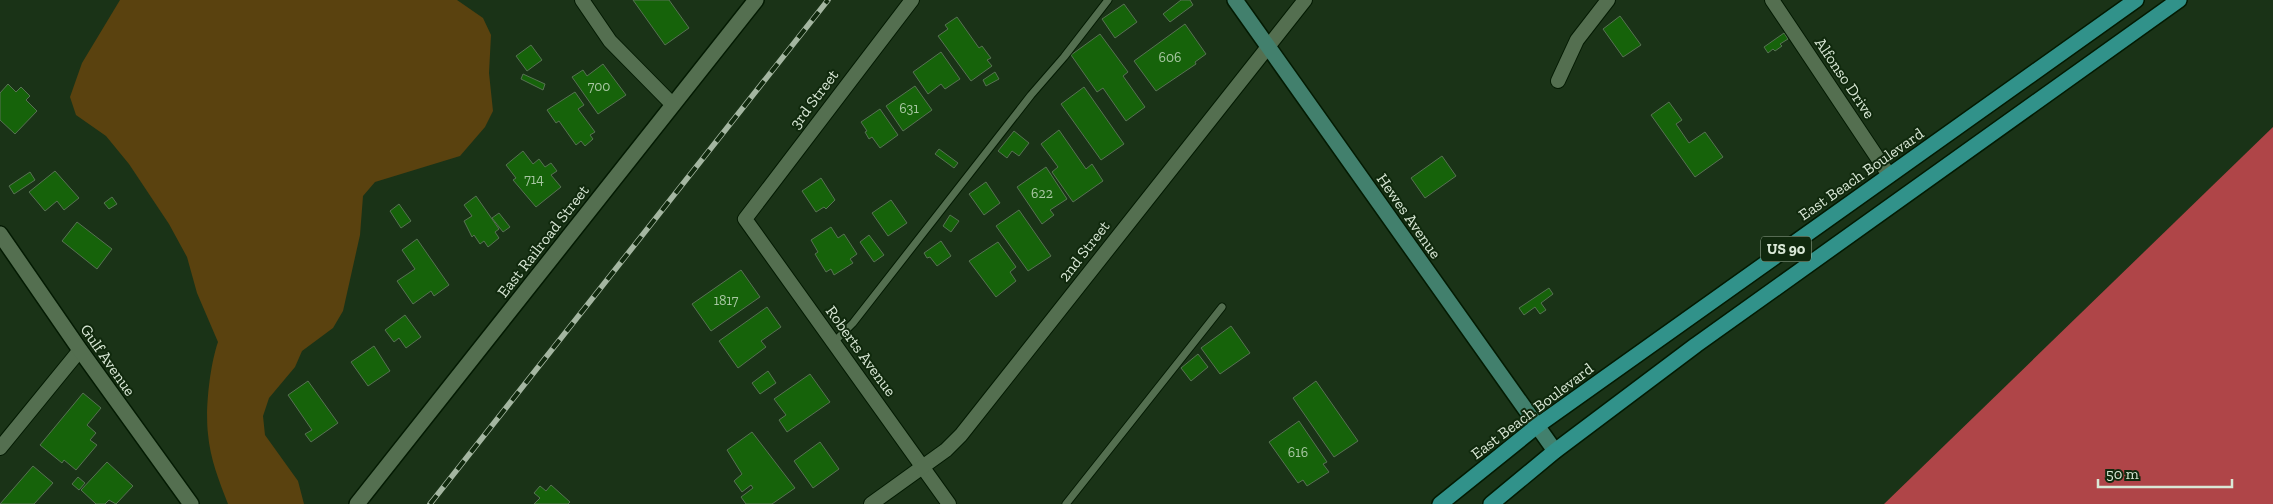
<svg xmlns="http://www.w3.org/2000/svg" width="2273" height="504" font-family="'Zilla Slab',serif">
	<rect width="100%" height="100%" fill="#1a3317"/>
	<path fill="#5a420f" d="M120,0h337l26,18 8,17 -2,38 4,38 -8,16 -25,29 -85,26 -12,14 -3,39 -17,76 -10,17 -31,23 -7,16 -26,31 -6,18 2,19 33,46 6,23h-76c-9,-23 -18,-46 -20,-70 -3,-25 2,-69 10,-92l-21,-49 -10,-36 -18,-33 -40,-60 -23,-28 -30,-21 -6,-18 12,-34z"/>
	<polygon fill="#af4548" points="2273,127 2273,504 1884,504"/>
	<g fill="#16630a" stroke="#577253">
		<polygon points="633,0 669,0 689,28 665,45"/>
		<polygon points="1181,0 1190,0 1193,5 1170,22 1163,14"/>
		<polygon points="1124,4 1137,22 1115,38 1102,19"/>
		<polygon points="1620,16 1641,45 1623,57 1603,29"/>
		<polygon points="957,17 979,48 982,46 991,58 987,60 992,66 971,81 938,36 948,29 945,25"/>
		<polygon points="1185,24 1206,54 1195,62 1196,64 1156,91 1134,61"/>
		<polygon points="1784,33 1788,39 1780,44 1782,46 1775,51 1773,49 1768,53 1764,47"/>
		<polygon points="1100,34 1128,72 1123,76 1145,107 1126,121 1103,88 1097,92 1071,55"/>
		<polygon points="531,45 542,60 527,71 516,56"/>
		<polygon points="941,52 960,79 945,89 941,84 928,94 913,72"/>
		<polygon points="603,64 626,95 598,114 572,77 583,70 587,76"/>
		<polygon points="995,72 999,79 986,86 983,80"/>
		<polygon points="523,74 545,84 543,90 521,79"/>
		<polygon points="8,84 16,92 21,87 30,96 26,100 37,111 15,134 0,120 0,93"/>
		<polygon points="915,86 932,110 903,131 886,106"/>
		<polygon points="1084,87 1124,144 1101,160 1061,104"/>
		<polygon points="575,92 584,105 578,109 595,132 590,135 593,139 585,146 581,141 576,145 559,121 556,123 547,110"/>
		<polygon points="1669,102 1682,120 1676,124 1689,143 1705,132 1723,157 1695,177 1651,115"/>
		<polygon points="880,109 898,135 880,148 872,137 869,139 865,132 867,131 861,122"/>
		<polygon points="1059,130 1086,169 1092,164 1103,181 1073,202 1052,172 1058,167 1041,144"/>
		<polygon points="1014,131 1029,143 1019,156 1012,151 1007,158 998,151"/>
		<polygon points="939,149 958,163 954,168 935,154"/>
		<polygon points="523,151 533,164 539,159 545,167 551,163 557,171 551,175 561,187 536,207 513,180 516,178 506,165"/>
		<polygon points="1442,156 1456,176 1425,198 1411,178"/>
		<polygon points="1046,167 1067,199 1050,210 1054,215 1042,224 1017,187"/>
		<polygon points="55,171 79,198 64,210 57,201 45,211 29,192"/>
		<polygon points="30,172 35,180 14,194 9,186"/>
		<polygon points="821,178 835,200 826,209 824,207 816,212 802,191"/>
		<polygon points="986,182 1000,203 984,215 969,194"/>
		<polygon points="476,196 499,229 495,232 499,238 488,247 484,241 480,244 474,235 472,237 464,221 472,216 464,205"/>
		<polygon points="112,197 117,204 109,209 104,203"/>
		<polygon points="891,200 907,223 888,236 872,213"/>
		<polygon points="399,204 411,221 401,228 390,211"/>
		<polygon points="1019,210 1051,256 1028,271 996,226"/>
		<polygon points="499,213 510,227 503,232 492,218"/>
		<polygon points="950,215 959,221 951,232 943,226"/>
		<polygon points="77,222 112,249 97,269 62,241"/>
		<polygon points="831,227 838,238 844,234 857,254 850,259 853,263 834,275 831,269 826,272 815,254 818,252 811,240"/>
		<polygon points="869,235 884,255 874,262 860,242"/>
		<polygon points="417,239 449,285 434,296 431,291 413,304 397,281 415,269 402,250"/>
		<polygon points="941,241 951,256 937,266 930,257 927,258 924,253"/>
		<polygon points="998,242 1016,267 1010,272 1016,281 996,297 969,261"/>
		<polygon points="741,270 760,297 711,331 692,304"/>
		<polygon points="1549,288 1553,294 1541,303 1546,310 1540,314 1535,307 1524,315 1519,308"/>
		<polygon points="767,307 781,327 761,341 766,347 738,368 719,341"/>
		<polygon points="405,315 421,337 406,348 399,338 394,342 385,330"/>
		<polygon points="1231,326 1250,353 1220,374 1201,348"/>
		<polygon points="374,346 390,371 368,386 351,362"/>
		<polygon points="1198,354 1208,367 1191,381 1181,368"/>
		<polygon points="768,371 776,383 760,394 752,383"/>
		<polygon points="810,374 830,402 787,432 779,420 786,415 774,399"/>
		<polygon points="308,381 338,423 311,442 305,434 312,430 288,395"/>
		<polygon points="1316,381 1358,441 1334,457 1293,398"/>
		<polygon points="83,393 101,408 87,425 96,433 90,440 97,445 76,470 64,460 62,463 40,445"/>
		<polygon points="1299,421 1327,462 1323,464 1329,472 1307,486 1303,480 1298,483 1269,442"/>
		<polygon points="752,432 795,488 772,504 746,504 741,497 753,488 751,485 742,492 734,481 742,474 727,450"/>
		<polygon points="820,442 839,469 813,488 794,461"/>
		<polygon points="107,462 133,486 116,504 109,500 105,504 96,504 81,490"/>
		<polygon points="33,466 53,483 34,504 0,504"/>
		<polygon points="78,477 85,483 79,490 72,484"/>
		<polygon points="551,485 570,502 568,504 534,504 540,498 534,493 540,486 546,491"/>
	</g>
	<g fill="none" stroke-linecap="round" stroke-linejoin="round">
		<g stroke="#031a02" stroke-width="9">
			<g id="service">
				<polyline points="833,343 853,323 1031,95 1064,57 1108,0"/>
				<polyline points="1066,504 1222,307"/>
			</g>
		</g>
		<g stroke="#031a02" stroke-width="16">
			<g id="minor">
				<polyline points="582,0 610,41 673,105"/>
				<polyline points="912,0 745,219 949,504"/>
				<polyline points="1772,0 1889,175"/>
				<polyline points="1558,81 1577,40 1608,0"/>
				<polyline points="0,448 80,350"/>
				<polyline points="871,504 946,450 961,435 1305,0"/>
			</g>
		</g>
		<g stroke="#031a02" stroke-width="18">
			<g id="tertiary">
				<polyline points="0,234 80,350 191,504"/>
				<polyline points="357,504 756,0"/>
			</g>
		</g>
		<g stroke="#031a02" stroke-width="18">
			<polyline id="secondary" points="1235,0 1555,451"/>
		</g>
		<g stroke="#031a02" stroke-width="18">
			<g id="primary">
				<polyline points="1440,504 1537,426 2136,0"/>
				<polyline points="1491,504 1555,451 1696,345 2179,0"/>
			</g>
		</g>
		<use href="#service" stroke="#546f50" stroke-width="7"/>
		<use href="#minor" stroke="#546f50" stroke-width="14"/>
		<use href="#tertiary" stroke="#546f50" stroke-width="15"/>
		<use href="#secondary" stroke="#42806d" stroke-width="15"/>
		<use href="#primary" stroke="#31928a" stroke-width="15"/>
		<g stroke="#a4b6a1" stroke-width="5.5">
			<polyline id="rail" points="430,504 828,0"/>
		</g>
		<use href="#rail" stroke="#10290d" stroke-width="4" stroke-dasharray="11" stroke-linecap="butt"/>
	</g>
	<g text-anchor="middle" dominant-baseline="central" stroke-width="4" stroke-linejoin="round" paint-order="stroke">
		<g font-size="14" fill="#a8c7a3">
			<text x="1170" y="57">606</text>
			<text x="599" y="86">700</text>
			<text x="909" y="108">631</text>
			<text x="534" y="179">714</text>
			<text x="1042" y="193">622</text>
			<text x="726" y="300">1817</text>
			<text x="1298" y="452">616</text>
		</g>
		<rect fill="#10290d" stroke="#9daf9a" stroke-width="1" x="1761" y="236.5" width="50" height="25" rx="4"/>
		<g font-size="15" font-weight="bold" fill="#d9e8d6">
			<text x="1786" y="249">US 90</text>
		</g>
		<g font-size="16" fill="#d9e8d6" stroke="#10290d">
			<text transform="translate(1845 78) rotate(56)">Alfonso Drive</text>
			<text transform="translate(814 99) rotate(-53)">3rd Street</text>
			<text transform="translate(1861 174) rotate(-35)">East Beach Boulevard</text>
			<text transform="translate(1409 216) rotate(55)">Hewes Avenue</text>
			<text transform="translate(543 241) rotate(-52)">East Railroad Street</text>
			<text transform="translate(1084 251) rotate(-52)">2nd Street</text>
			<text transform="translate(861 351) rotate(54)">Roberts Avenue</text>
			<text transform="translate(108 360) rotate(55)">Gulf Avenue</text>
			<text transform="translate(1532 411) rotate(-37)">East Beach Boulevard</text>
		</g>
	</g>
	<path d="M2098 479v8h134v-8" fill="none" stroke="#d9e8d6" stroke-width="2.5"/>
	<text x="2106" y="479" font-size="15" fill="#d9e8d6" stroke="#10290d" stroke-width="4" paint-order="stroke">50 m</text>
</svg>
